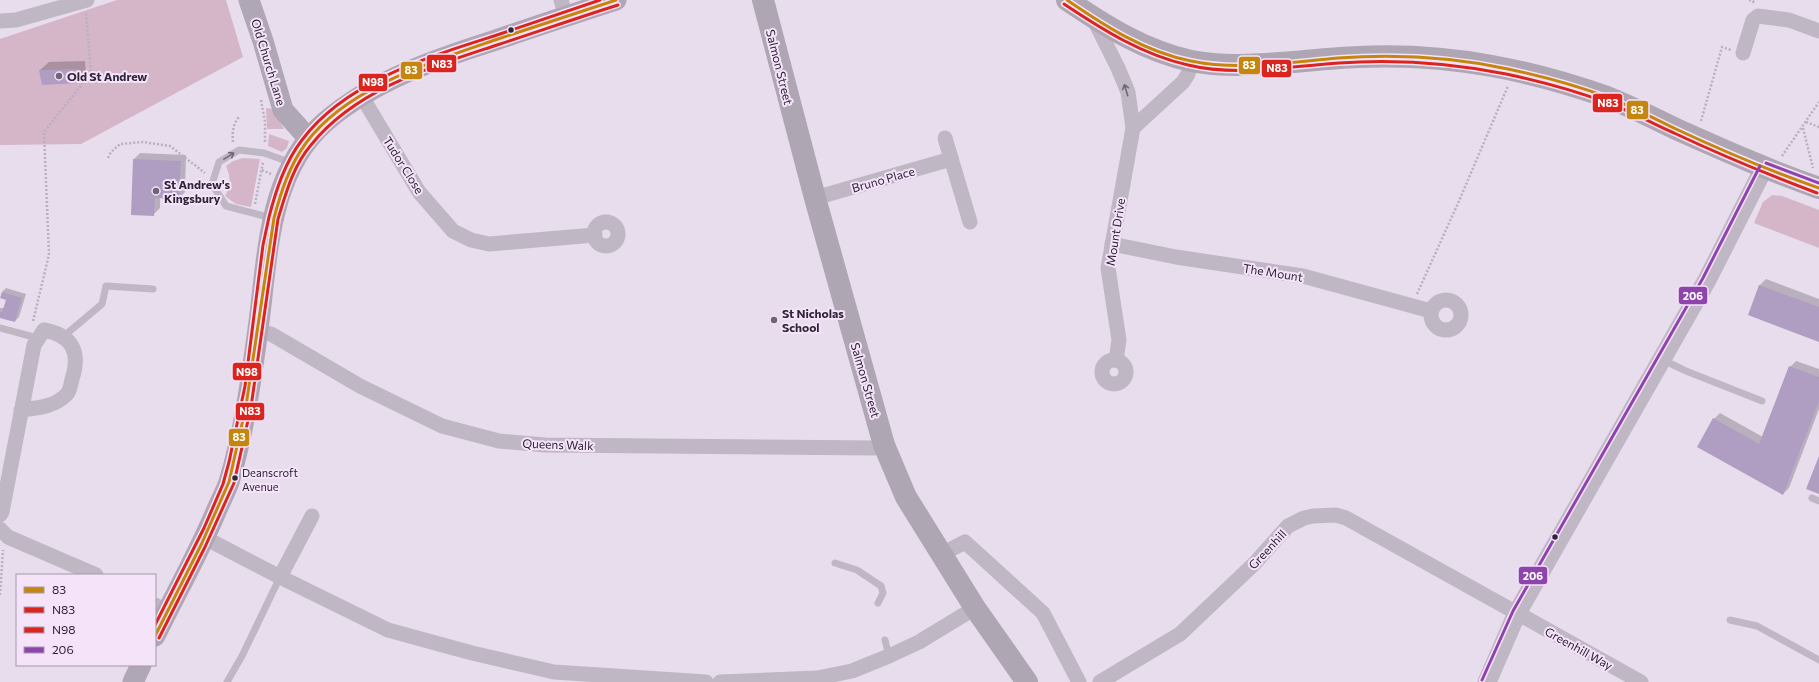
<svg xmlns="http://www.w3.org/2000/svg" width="1819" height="682" font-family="Commissioner,sans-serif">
	<rect width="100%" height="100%" fill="#e8dded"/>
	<g fill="#d4b6c8">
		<polygon points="117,0 226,0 243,57 81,144 0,145 0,39"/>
		<polygon points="266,108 273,109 284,129 267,129"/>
		<polygon points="269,134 289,141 287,148 282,152 268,146"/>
		<path d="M243,158l17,1 -9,48 -15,-3 -11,-8c6,-11 6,-18 1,-30l7,-5z"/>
		<polygon points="1772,195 1782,196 1819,210 1819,248 1754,223 1763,202"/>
	</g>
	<g fill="#0003">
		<polygon points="85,61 86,74 78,82 43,84 40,70 49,62"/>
		<polygon points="140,153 186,155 185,192 179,198 160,197 160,208 154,214 134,159"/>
		<polygon points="1766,279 1819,299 1819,341 1749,315 1760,285"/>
		<polygon points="6,288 26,294 19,317 15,321 0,317 0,308 4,308 7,299 2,292"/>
		<polygon points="1796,361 1819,369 1819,409 1789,488 1783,494 1714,419 1720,413 1763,437 1790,367"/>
	</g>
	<g fill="#b09dc2">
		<polygon points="78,69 79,83 42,85 39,70"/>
		<polygon points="133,159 181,161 179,199 155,198 154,216 131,215"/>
		<polygon points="1759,285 1819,307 1819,342 1748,315"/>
		<polygon points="2,292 22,298 15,322 0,318 0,312 2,312 6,300 0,298"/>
		<polygon points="1789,366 1819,377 1819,401 1783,495 1697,447 1713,418 1759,444"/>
		<polygon points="1819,456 1819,494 1806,489"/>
	</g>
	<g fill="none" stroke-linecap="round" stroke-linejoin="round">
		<g stroke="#b9afbe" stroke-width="2.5" stroke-dasharray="2 2" stroke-linecap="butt">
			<polyline points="1749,0 1753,1 1754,4"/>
			<polyline points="261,100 265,122 265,143"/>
			<polyline points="1701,121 1722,47 1731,50"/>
			<polyline points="1806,122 1819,127"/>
			<polyline points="1803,128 1813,168"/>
			<path d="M233,142c-1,-9 0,-18 6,-25"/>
			<polyline points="1782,156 1819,102"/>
			<polyline points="108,158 111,152 120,144 143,142 170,146 205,173"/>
			<polyline points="262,170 271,174"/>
			<polyline points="255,204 263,162"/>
			<polyline points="1417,294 1459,201 1508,86"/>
			<polyline points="33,321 49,255 44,132 91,73 86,13"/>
			<polyline points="0,595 3,550"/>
		</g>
		<g stroke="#c0b7c5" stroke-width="7">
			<polyline points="272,218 226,206 212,184 219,162 239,150 264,153 292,163"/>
			<polyline points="0,328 30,336 37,340"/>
			<polyline points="64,336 102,304 106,286 153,289"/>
			<polyline points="1663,360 1686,371 1762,401"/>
			<polyline points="1812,498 1819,501"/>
			<polyline points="835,563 857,570 881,586 883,593 878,603"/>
			<polyline points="1730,620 1757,626 1819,660"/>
			<polyline points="885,640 889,656"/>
			<polyline points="227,682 242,656 280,577"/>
		</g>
		<g stroke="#c0b7c5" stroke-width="15">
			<polyline points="561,0 566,17"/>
			<polyline points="1093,18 1118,68 1128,92 1133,128 1108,268 1119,340 1116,360"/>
			<polyline points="0,21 16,20 87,0"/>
			<polyline points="1743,53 1753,20 1758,16 1789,20 1819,31"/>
			<polyline points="361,95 419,192 453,231 471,240 489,244 595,235"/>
			<polyline points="1133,128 1183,82 1188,74 1191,61"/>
			<polyline points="945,138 970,222"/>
			<polyline points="815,198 951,159"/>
			<circle cx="606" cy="234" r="12"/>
			<polyline points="1112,244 1176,257 1303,276 1431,311"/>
			<circle cx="1446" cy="315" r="15"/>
			<polyline points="258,331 271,334 360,386 442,426 499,441 545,445 875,448 884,445"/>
			<circle cx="1114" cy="372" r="12"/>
			<path d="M0,515l2,-3 32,-167 10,-15c28,5 37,22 28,49 -1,5 -2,12 -5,15 -12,13 -30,14 -46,16"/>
			<polyline points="0,529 8,537 96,575"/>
			<polyline points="205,538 280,577 388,630 472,653 554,672 706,682"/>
			<polyline points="942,554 965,542 1043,613 1079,682"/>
			<polyline points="280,577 312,516"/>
			<polyline points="155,605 167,611"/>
			<polyline points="720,682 817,678 852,671 889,656 919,642 975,608"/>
			<polyline points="1100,682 1180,634 1254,564 1288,526 1304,518 1313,516 1336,515 1346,518 1641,682"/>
		</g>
		<polyline stroke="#c0b7c5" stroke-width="19" points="1487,682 1517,613 1707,280 1764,168"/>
		<g stroke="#b0a7b6" stroke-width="21">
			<polyline points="249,0 263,41 283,110 309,139"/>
			<path d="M155,636c20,-41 42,-80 60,-122 4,-10 10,-21 14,-32 15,-50 22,-101 29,-153 10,-71 9,-156 67,-207 49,-42 111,-63 171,-82 40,-14 80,-27 120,-40"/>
			<polyline points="133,682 141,665"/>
		</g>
		<g stroke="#afa6b4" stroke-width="22">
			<polyline points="763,0 815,198 884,445 906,497 975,608 1027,682"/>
			<path d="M1067,0c38,26 78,51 124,61 51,10 114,-2 167,-4 44,-2 90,1 134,9 39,7 78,18 115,31 23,9 46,21 69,32 47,21 94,42 143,59"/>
		</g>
		<g stroke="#f5e3fa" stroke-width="6">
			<g id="bus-1">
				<path d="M1067,0c38,26 78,52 124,61 48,10 98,1 147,-3 57,-4 114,-1 170,11 33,7 67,16 99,28 24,9 46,21 69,32 47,22 94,42 143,59"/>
				<path d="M155,636l46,-91 28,-63 17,-76 28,-188c7,-26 15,-52 32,-75 40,-55 127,-82 189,-103 40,-13 81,-27 121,-40"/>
			</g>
		</g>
		<g stroke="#f5e3fa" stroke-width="6">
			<g id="bus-2">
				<path d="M1064,4c39,26 79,51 124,61 49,12 102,1 151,-2 56,-4 112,0 167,11 33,7 67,16 99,28 24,8 46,21 69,31 47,22 95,42 143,60"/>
				<path d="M159,638l46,-91 29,-64 17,-76 27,-188c8,-26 15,-53 33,-74 45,-56 120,-78 186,-100 40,-13 80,-27 121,-40"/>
			</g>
		</g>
		<g stroke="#f5e3fa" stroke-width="6">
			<path id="bus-3" d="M155,625l49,-97 19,-44 6,-22 16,-76 18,-141 6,-28c7,-27 16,-55 33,-77 43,-58 126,-83 192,-104 35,-12 70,-24 106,-36"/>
		</g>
		<g stroke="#f5e3fa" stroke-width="6">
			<g id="bus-4">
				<polyline points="1766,163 1819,183"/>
				<polyline points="1482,680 1513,611 1703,278 1760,166"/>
			</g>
		</g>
		<use href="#bus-1" stroke="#c5860e" stroke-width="3"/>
		<use href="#bus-2" stroke="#dc241f" stroke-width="3"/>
		<use href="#bus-3" stroke="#dc241f" stroke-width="3"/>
		<use href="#bus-4" stroke="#8e44ad" stroke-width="3"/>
	</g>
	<defs><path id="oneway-shaft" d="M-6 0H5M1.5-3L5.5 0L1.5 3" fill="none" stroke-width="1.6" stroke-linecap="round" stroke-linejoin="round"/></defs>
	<g stroke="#706776">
		<use href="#oneway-shaft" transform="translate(1126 90) rotate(-107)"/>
		<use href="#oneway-shaft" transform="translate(229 156) rotate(-31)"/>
	</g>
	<g fill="#2e2536" stroke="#f5e3fa" stroke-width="1.5">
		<circle cx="511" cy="30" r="3.5"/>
		<circle cx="235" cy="478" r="3.5"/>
		<circle cx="1555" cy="537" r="3.5"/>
	</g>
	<g fill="#6f6576" stroke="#f5e3fa" stroke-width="1.5">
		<circle cx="59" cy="76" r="4"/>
		<circle cx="156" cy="191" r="4"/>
		<circle cx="774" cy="320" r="4"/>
	</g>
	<g text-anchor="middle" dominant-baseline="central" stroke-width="4" stroke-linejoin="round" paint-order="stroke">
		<g font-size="11" fill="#2e2536" stroke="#f5e3fa" text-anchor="start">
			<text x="242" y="472">Deanscroft<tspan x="242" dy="14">Avenue</tspan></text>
		</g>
		<g font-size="12" fill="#2e2536" stroke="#f5e3fa">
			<text transform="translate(269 62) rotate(73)">Old Church Lane</text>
			<text transform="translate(780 67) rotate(76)">Salmon Street</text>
			<text transform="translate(404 165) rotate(58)">Tudor Close</text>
			<text transform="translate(883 179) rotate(-16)">Bruno Place</text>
			<text transform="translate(1115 232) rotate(-81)">Mount Drive</text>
			<text transform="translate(1273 272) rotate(9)">The Mount</text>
			<text transform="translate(866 380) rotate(74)">Salmon Street</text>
			<text transform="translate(558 444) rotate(2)">Queens Walk</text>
			<text transform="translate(1267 549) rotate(-47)">Greenhill</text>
			<text transform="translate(1579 648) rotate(29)">Greenhill Way</text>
		</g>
		<g font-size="12" font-weight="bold" fill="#2e2536" stroke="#f5e3fa" text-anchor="start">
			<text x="67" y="76">Old St Andrew</text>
			<text x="164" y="184">St Andrew's<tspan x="164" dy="14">Kingsbury</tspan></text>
			<text x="782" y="313">St Nicholas<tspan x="782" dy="14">School</tspan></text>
		</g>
	</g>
	<g stroke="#f5e3fa" stroke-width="1.5">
		<rect x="426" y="54" width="31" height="19" rx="4" fill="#dc241f"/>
		<rect x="1238" y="56" width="23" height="19" rx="4" fill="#c5860e"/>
		<rect x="1261" y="59" width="31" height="19" rx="4" fill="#dc241f"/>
		<rect x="400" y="61" width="23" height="19" rx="4" fill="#c5860e"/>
		<rect x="358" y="73" width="30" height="19" rx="4" fill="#dc241f"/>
		<rect x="1592" y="93" width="31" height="20" rx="4" fill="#dc241f"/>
		<rect x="1626" y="100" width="23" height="20" rx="4" fill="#c5860e"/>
		<rect x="1678" y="286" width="30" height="19" rx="4" fill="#8e44ad"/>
		<rect x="232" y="362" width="30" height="19" rx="4" fill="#dc241f"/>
		<rect x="235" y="402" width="30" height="19" rx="4" fill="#dc241f"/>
		<rect x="228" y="428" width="22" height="19" rx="4" fill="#c5860e"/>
		<rect x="1518" y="566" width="30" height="19" rx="4" fill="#8e44ad"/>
	</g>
	<g font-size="11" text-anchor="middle" font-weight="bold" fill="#fff">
		<text x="442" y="68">N83</text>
		<text x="1249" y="69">83</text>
		<text x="1277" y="72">N83</text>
		<text x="411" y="74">83</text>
		<text x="373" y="86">N98</text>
		<text x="1608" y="107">N83</text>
		<text x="1637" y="114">83</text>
		<text x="1693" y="300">206</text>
		<text x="247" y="376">N98</text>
		<text x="250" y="415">N83</text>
		<text x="239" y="441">83</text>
		<text x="1533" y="580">206</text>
	</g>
	<rect x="16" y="574" width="140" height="92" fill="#f5e3fa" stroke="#a597ac"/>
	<rect x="24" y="587" width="20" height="6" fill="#c5860e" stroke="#a597ac"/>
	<text x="52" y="594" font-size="12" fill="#2e2536">83</text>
	<rect x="24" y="607" width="20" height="6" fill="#dc241f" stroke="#a597ac"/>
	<text x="52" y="614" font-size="12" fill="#2e2536">N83</text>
	<rect x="24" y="627" width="20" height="6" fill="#dc241f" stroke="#a597ac"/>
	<text x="52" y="634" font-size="12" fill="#2e2536">N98</text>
	<rect x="24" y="647" width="20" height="6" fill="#8e44ad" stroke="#a597ac"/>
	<text x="52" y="654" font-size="12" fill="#2e2536">206</text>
</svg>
